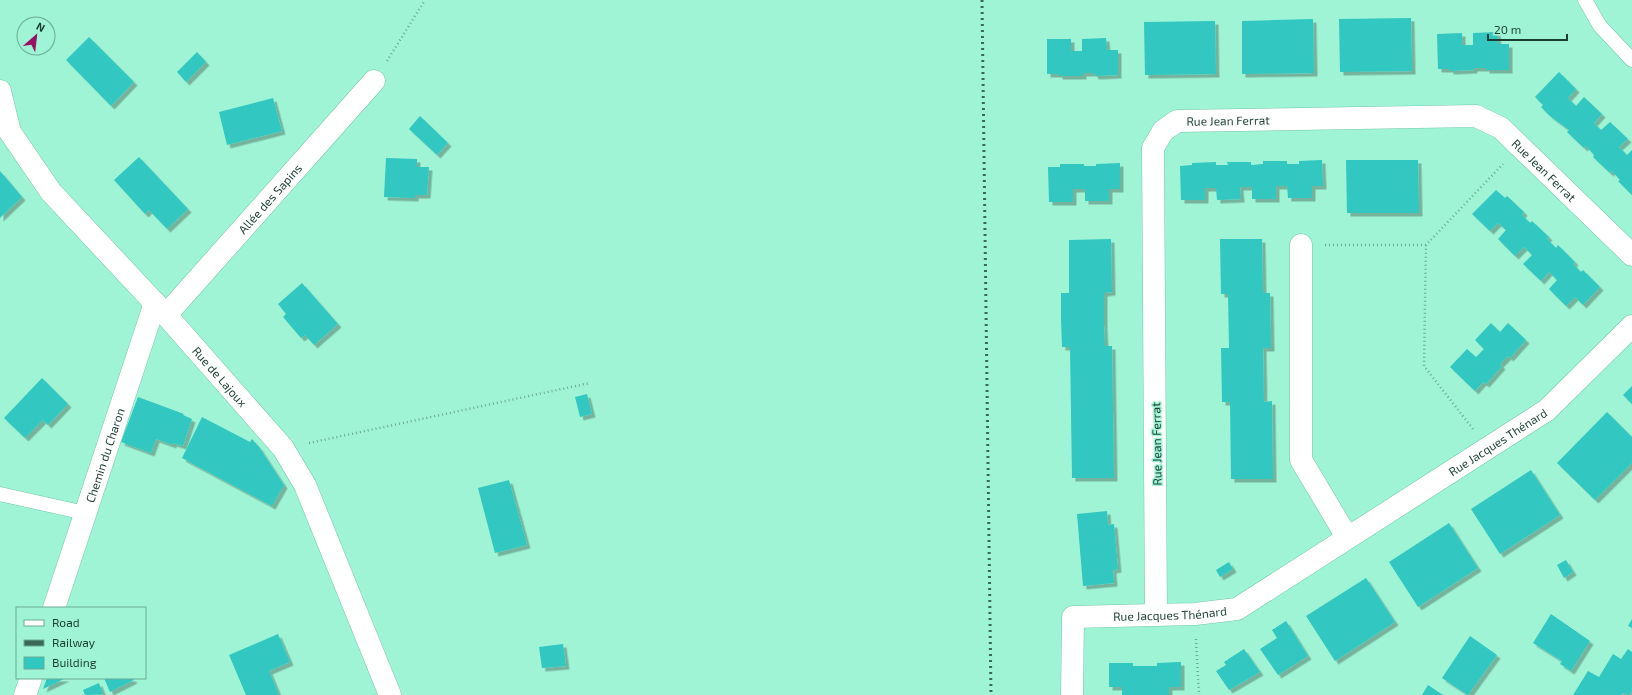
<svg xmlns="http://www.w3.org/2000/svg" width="1632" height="695" font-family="'Exo 2',sans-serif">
	<defs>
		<filter id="shadow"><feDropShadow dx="3.5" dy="3.5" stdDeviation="0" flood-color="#0004"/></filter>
	</defs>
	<rect width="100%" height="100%" fill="#a0f4d6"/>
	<g fill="#30c7c0" filter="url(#shadow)">
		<polygon points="1411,18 1412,71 1340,72 1339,19"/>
		<polygon points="1313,19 1314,73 1242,74 1242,21"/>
		<polygon points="1215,21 1216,74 1145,75 1144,22"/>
		<polygon points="1497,32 1498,44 1509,44 1509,70 1486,70 1486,68 1474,68 1474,70 1450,71 1450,69 1438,69 1437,34 1462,33 1462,45 1473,45 1473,33"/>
		<polygon points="89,37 134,82 111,106 66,60"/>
		<polygon points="1106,38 1107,50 1118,50 1118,75 1095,76 1094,73 1083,73 1083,76 1059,76 1059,74 1047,74 1047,39 1071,39 1071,51 1082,51 1082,39"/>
		<polygon points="197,52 206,62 186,82 177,72"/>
		<polygon points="1559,72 1576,89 1568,98 1576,106 1584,97 1602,114 1594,123 1601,130 1610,122 1628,139 1619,147 1627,155 1632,150 1632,195 1618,181 1620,180 1612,171 1610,173 1593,157 1594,155 1586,146 1584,148 1567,132 1569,130 1550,116 1541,107 1543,105 1535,97"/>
		<polygon points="273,98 282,131 227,145 219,112"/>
		<polygon points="420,116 448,143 437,155 409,129"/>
		<polygon points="139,157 188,209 167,229 149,210 145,214 114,180"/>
		<polygon points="386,158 417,159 417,167 429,167 427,195 415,195 415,198 384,197"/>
		<polygon points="1322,160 1323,186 1312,186 1312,198 1288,198 1287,186 1276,186 1276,199 1252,199 1252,187 1240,187 1241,199 1217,200 1216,188 1205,188 1205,200 1181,200 1180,166 1192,165 1192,163 1216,162 1216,165 1228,165 1227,162 1251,162 1251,165 1263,164 1263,161 1287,161 1287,164 1299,164 1299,161"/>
		<polygon points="1346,160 1418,160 1419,213 1347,213"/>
		<polygon points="1120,163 1120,189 1109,189 1109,201 1085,201 1085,189 1073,189 1073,202 1049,202 1048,167 1060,167 1060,164 1084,164 1084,166 1096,166 1096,164"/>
		<polygon points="0,171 22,197 0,218"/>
		<polygon points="1496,190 1505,198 1507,196 1524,212 1522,215 1530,223 1532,221 1549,237 1547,239 1556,248 1558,245 1575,262 1573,264 1581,272 1583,270 1600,287 1583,305 1575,297 1566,306 1549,289 1557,280 1549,272 1541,281 1523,264 1532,255 1524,247 1515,256 1498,239 1506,230 1498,223 1490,231 1472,214"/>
		<polygon points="1111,239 1112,292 1104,293 1104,326 1105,346 1112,346 1114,478 1072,478 1070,347 1062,347 1061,319 1061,293 1069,293 1069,240"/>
		<polygon points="1220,239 1262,239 1263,293 1270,293 1271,348 1263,348 1264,402 1272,401 1273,479 1231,479 1230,402 1222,402 1221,348 1229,348 1228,294 1221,294"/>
		<polygon points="302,283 338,324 314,345 305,335 301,338 283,317 286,314 278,304"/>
		<polygon points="1491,323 1500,332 1508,323 1526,340 1510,358 1508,356 1500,364 1502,366 1486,384 1483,382 1475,391 1450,367 1467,349 1476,357 1484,349 1475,340"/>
		<polygon points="42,378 68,404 48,425 43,420 25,438 4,418"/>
		<polygon points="1632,386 1632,404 1623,395"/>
		<polygon points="587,394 592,414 580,417 575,397"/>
		<polygon points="138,397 184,414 183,415 192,419 183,446 173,443 173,445 156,439 151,453 121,442"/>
		<polygon points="1607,412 1632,437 1632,463 1595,500 1557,463"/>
		<polygon points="202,417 250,442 252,439 259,447 284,485 272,506 182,458"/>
		<polygon points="1531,470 1560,515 1500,554 1471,509"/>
		<polygon points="509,480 527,545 495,553 478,488"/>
		<polygon points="1107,511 1108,525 1114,524 1118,569 1113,570 1114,583 1083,586 1077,514"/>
		<polygon points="1449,523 1478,568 1418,607 1389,562"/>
		<polygon points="1566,560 1573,572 1564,578 1557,565"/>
		<polygon points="1229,562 1233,569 1220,577 1216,570"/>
		<polygon points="1366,578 1395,622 1335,661 1306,616"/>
		<polygon points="1551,614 1590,641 1571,671 1560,664 1562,661 1533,643"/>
		<polygon points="1632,619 1632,628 1628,626"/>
		<polygon points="1286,621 1308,656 1278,675 1260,649 1277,638 1272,630"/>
		<polygon points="278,634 290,662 269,671 279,695 246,695 229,655"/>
		<polygon points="1470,636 1497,655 1468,695 1442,678"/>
		<polygon points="563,644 566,666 542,668 539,647"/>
		<polygon points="1244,649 1260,672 1229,690 1216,671 1226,665 1224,662"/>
		<polygon points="1628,649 1632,652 1632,691 1629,695 1623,693 1621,695 1573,695 1588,671 1599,677 1613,654 1621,659"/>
		<polygon points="1181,662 1181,687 1169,687 1169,695 1122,695 1122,687 1109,687 1109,663 1133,663 1133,666 1157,666 1157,663"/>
		<polygon points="47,678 66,678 43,689"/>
		<polygon points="104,678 132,678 134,680 110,692"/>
		<polygon points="99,683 103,694 85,695 83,690"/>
		<polygon points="1428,685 1443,695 1422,695"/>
	</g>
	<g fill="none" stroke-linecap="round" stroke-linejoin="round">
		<g stroke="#73c6aa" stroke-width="15">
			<g id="service">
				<polyline points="1585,0 1600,26 1632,60"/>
				<polyline points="0,494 85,513"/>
			</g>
		</g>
		<g stroke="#73c6aa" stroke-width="23">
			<g id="minor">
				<path id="s1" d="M0,91l10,41 41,60 115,123 117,133 22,37 85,210"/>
				<polyline points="1301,245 1301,460 1347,537"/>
				<path id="s2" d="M166,315l208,-234"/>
				<path id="s3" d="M54,608l101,-305"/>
				<path id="s4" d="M1156,614l-3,-466 10,-17 14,-10 299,-5 25,12 131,127"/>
				<polyline points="25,695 31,678"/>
				<path id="s5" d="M1072,695l1,-78 122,-3 42,-5 310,-199 85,-84"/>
			</g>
		</g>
		<g stroke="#6aab94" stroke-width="2.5" stroke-dasharray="1 3" stroke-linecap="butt">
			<polyline points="387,61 425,0"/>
			<polyline points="1325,245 1426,245"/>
			<polyline points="1473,429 1424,366 1426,245 1503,164"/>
			<polyline points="309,443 590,383"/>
			<polyline points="1196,639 1199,695"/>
		</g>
		<use href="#service" stroke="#fff" stroke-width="14"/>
		<use href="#minor" stroke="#fff" stroke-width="22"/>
		<polyline stroke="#396858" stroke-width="3" stroke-dasharray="2 4" stroke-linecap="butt" points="982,0 991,695"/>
	</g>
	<g text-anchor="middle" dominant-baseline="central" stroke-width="3" stroke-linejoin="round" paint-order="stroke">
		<g font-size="12" fill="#1a3e32" stroke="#a0f4d6">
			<text stroke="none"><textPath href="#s4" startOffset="554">Rue Jean Ferrat</textPath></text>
			<text stroke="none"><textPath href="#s4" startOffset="890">Rue Jean Ferrat</textPath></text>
			<text stroke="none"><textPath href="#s2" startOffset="156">Allée des Sapins</textPath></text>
			<text stroke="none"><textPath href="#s1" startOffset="365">Rue de Lajoux</textPath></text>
			<text stroke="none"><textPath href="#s5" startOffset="552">Rue Jacques Thénard</textPath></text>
			<text transform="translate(1156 444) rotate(-91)">Rue Jean Ferrat</text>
			<text stroke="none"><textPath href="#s3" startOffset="161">Chemin du Charon</textPath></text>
			<text stroke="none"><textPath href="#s5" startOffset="175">Rue Jacques Thénard</textPath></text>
		</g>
	</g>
	<rect x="16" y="607" width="130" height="72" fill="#a0f4d6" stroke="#6aab94"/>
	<rect x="24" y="620" width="20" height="6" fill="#ffffff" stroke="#6aab94"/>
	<text x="52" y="627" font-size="12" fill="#1a3e32">Road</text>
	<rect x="24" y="640" width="20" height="6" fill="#396858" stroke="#6aab94"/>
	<text x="52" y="647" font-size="12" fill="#1a3e32">Railway</text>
	<rect x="24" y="657" width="20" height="12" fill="#30c7c0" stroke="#6aab94"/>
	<text x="52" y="667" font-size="12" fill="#1a3e32">Building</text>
	<g transform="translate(36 36) rotate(28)"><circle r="19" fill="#a0f4d6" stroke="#6aab94"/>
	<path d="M0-3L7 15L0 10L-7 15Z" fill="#991165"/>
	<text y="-6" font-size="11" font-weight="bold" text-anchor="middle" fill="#1a3e32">N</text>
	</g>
	<path d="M1488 34v6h79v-6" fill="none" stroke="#1a3e32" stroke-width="2"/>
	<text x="1494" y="34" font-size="12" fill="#1a3e32" stroke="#a0f4d6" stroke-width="3" paint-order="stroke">20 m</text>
</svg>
